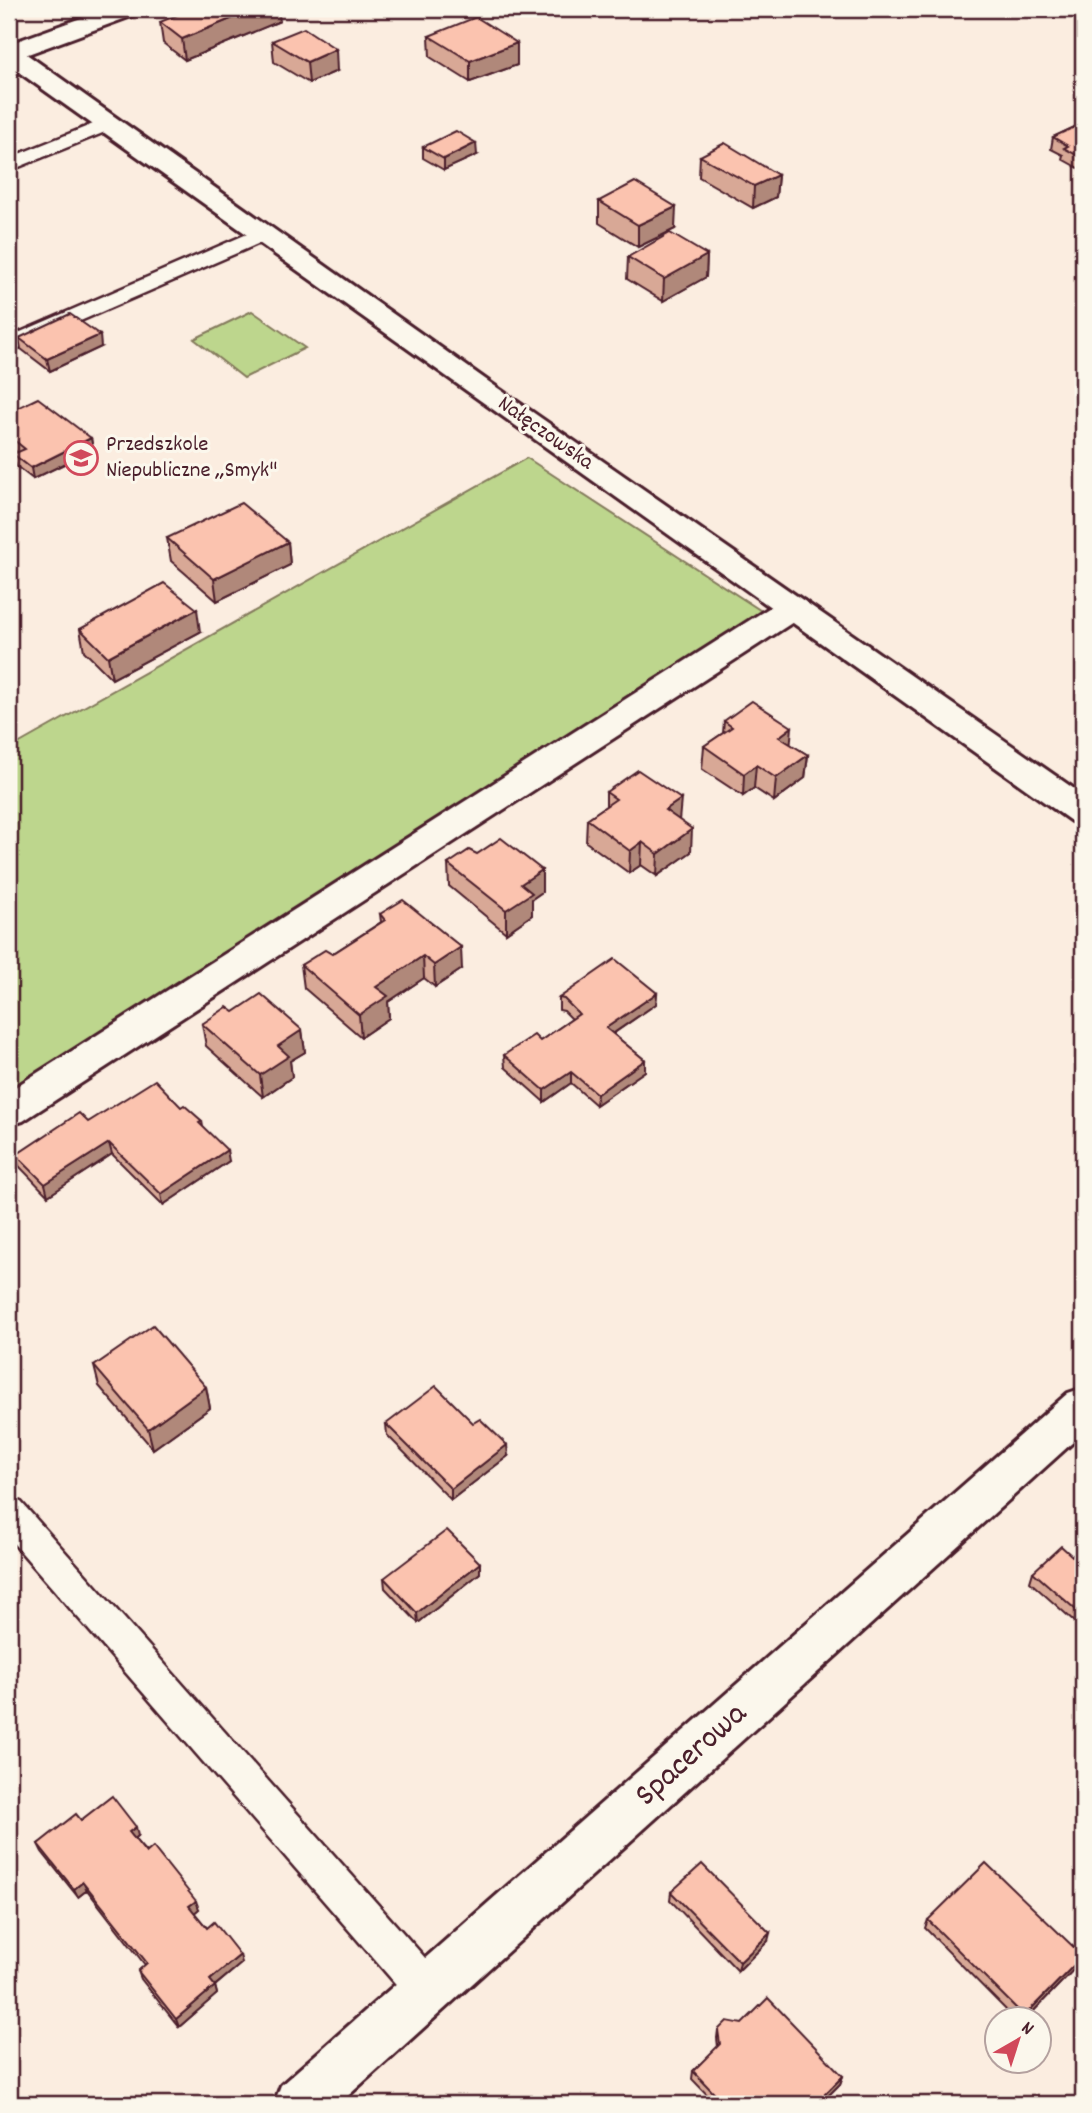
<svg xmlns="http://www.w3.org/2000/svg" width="1092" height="2113" font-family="Dekko,sans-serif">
	<rect width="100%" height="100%" fill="#fbede0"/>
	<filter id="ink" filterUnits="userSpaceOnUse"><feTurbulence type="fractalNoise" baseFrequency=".0143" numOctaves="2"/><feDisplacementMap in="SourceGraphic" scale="14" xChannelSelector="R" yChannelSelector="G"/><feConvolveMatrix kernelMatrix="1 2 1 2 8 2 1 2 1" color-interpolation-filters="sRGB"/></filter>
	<g filter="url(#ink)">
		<g fill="#bdd68d" stroke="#847a5c" stroke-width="2">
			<polygon points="252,311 305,348 244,378 194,339"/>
			<polygon points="527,458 769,616 9,1105 9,749"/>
		</g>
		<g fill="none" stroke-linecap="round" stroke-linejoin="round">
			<g stroke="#4a1f2b" stroke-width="5">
				<g id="service">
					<polygon points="108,118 115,120 118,124 115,128 9,171 9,158"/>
					<polygon points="261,228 269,229 272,234 269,239 9,352 9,337"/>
					<polygon points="9,1498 21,1502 442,1977 448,1991 442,2005 428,2011 414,2005 9,1538"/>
				</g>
			</g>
			<g stroke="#4a1f2b" stroke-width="6">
				<g id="minor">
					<polygon points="106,9 140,9 137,14 9,61 9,44"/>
					<polygon points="792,597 804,601 808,608 804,615 23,1121 9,1125 9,1091 780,601"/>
					<polygon points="1083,1388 1083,1433 339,2104 274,2104 281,2085 1068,1393"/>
				</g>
			</g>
			<g stroke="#4a1f2b" stroke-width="6">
				<polygon id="secondary" points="9,45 18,48 492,384 1083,795 1083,824 1071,821 9,65"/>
			</g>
			<use href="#service" fill="#fbf7ec" fill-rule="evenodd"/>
			<use href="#minor" fill="#fbf7ec" fill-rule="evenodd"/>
			<use href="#secondary" fill="#fbf7ec" fill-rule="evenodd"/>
		</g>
		<g fill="#d8a896" stroke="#4a1f2b" stroke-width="2">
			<polygon points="280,21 185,60 163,43 160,22"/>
			<polygon points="429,36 517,43 517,65 470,82 430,57"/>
			<polygon points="272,41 337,71 309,83 274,62"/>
			<polygon points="1083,123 1083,168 1080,169 1062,159 1063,155 1051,149 1053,137"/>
			<polygon points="423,147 477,155 444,170 423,158"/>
			<polygon points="700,156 778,175 776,197 753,208 699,177"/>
			<polygon points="599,201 675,229 638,247 599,223"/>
			<polygon points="707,255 706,277 663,301 627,279 628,257"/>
			<polygon points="19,338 101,347 50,371 21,349"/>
			<polygon points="9,412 91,438 93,450 33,479 16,466 13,454 17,452 9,446"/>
			<polygon points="167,538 288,542 290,565 217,601 171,561"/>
			<polygon points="80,629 200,632 112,679 84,651"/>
			<polygon points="724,721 791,745 808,755 805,778 774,801 754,788 743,796 702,769 704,746 723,733"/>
			<polygon points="606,792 679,820 691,852 657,876 641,865 629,873 586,842 587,819 606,806"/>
			<polygon points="477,854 542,870 542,892 532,899 532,915 506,933 449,886 448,864"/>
			<polygon points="380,914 462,969 435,987 424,978 388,1002 389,1018 361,1037 304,988 301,965 332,954 381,922"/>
			<polygon points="657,993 656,1004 613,1034 645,1060 645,1071 596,1105 571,1083 544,1102 505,1067 504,1055 540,1041 572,1019 564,1011 559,1010 559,998"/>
			<polygon points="234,1012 302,1030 305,1052 290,1061 292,1077 263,1097 206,1046 202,1024"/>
			<polygon points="181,1107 202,1121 203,1127 229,1161 163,1205 112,1154 48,1196 19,1166 16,1155 88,1122"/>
			<polygon points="94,1366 206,1387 210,1408 153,1449 99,1386"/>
			<polygon points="386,1424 508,1456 451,1500 387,1435"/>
			<polygon points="1083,1546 1083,1629 1030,1582 1033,1572 1072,1556"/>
			<polygon points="480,1563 480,1573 418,1623 385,1588 384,1578"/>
			<polygon points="81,1820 138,1836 134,1839 199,1909 194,1913 207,1928 242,1963 215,1986 217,1994 179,2027 141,1979 138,1971 145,1965 87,1890 78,1897 42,1852 38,1844"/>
			<polygon points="671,1892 768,1941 738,1971 670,1900"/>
			<polygon points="928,1920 1079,1964 1026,2019 1015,2019 925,1928"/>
			<polygon points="718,2030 843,2076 840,2084 820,2104 716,2104 692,2079 693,2071 718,2047 717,2038"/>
		</g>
		<g fill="#b0887a" stroke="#4a1f2b" stroke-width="2">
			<polygon points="255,9 278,9 280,21 185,60 182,39"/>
			<polygon points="517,43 517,65 470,82 470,61"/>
			<polygon points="336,49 337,71 309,83 307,62"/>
			<polygon points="476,143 477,155 444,170 444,159"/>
			<polygon points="1082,158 1083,168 1080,169"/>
			<polygon points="778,175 776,197 753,208 754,186"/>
			<polygon points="676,207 675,229 638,247 638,225"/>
			<polygon points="707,255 706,277 663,301 664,279"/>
			<polygon points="100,335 101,347 50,371 47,359"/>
			<polygon points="91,438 93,450 33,479 31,468"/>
			<polygon points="11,518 13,530 9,532 9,519"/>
			<polygon points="288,542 290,565 217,601 214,579"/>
			<polygon points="197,609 200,632 112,679 108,657"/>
			<polygon points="792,727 790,750 779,737"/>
			<polygon points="808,755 805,778 774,801 776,778"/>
			<polygon points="756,765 754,788 743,796 744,774"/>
			<polygon points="681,799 679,821 665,810"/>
			<polygon points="692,829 691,852 657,876 658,854"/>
			<polygon points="642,842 641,865 629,873 630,851"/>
			<polygon points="542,870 542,892 532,899 532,915 506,933 506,910 521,884"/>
			<polygon points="461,947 462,969 435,987 434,965"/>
			<polygon points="423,956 424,978 388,1002 389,1018 361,1037 359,1015 376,987"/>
			<polygon points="657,993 656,1004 605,1039 606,1028"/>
			<polygon points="302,1030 305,1052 290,1061 292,1077 263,1097 260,1075 278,1046"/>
			<polygon points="645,1060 645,1071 596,1105 597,1094"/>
			<polygon points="571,1072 571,1083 544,1102 544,1090"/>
			<polygon points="109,1143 112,1154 48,1196 45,1184"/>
			<polygon points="227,1150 229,1161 163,1205 161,1194"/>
			<polygon points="206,1387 210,1408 153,1449 148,1429"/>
			<polygon points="507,1445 508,1456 451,1500 451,1489"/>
			<polygon points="480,1563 480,1573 418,1623 417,1613"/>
			<polygon points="136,1827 138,1836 132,1841 129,1832"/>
			<polygon points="83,1882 87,1890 78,1897 74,1889"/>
			<polygon points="196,1901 199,1909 192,1915 189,1906"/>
			<polygon points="770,1933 768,1941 738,1971 740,1962"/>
			<polygon points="240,1955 242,1963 212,1988 210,1980"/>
			<polygon points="1083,1956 1079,1964 1026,2019 1023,2019 1024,2016"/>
			<polygon points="215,1986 217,1994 179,2027 176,2019"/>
			<polygon points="843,2076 840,2084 820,2104 815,2104"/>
		</g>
		<g fill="#fbc3af" stroke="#4a1f2b" stroke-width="2">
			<polygon points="192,9 255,9 182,39 160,22"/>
			<polygon points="476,17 517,43 470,61 429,36"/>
			<polygon points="304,28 336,49 307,62 272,41"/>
			<polygon points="1083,123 1083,158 1082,158 1064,148 1068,146 1053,137"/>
			<polygon points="456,131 476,143 444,159 423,147"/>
			<polygon points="725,143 778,175 754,186 700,156"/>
			<polygon points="635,182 676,207 638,225 599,201"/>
			<polygon points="670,233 707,255 664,279 628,257"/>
			<polygon points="70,314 100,335 47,359 19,338"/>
			<polygon points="38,398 91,438 31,468 13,454 25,449 9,436 9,412"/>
			<polygon points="241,503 288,542 214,579 167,538"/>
			<polygon points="164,583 197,609 108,657 80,629"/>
			<polygon points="752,701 792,727 779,737 808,755 776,778 756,765 744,774 704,746 732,727 724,721"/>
			<polygon points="638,770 681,799 665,810 692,829 658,854 642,842 630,851 587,819 616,799 606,792"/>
			<polygon points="501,838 542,870 521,884 532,893 506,910 448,864 469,850 477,854"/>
			<polygon points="403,900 461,947 434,965 423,956 376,987 388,996 359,1015 301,965 325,950 332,954 385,920 380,914"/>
			<polygon points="615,959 657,993 606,1028 645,1060 597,1094 571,1072 544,1090 504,1055 534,1035 540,1041 579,1014 564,999 559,998"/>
			<polygon points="261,994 302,1030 278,1046 289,1056 260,1075 202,1024 227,1007 234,1012"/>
			<polygon points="155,1080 181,1107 184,1105 202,1121 199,1123 227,1150 161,1194 109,1143 45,1184 16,1155 79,1113 88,1122"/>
			<polygon points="153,1325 206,1387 148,1429 94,1366"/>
			<polygon points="436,1386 473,1423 480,1419 507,1445 451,1489 386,1424"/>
			<polygon points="447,1530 480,1563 417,1613 384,1578"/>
			<polygon points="1061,1546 1072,1556 1083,1546 1083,1616 1033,1572"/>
			<polygon points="112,1796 136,1827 129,1832 146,1853 153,1847 196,1901 189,1906 207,1928 214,1922 240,1955 210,1980 215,1986 176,2019 138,1971 147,1963 83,1882 74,1889 38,1844 76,1814 81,1820"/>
			<polygon points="986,1863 1083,1956 1024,2016 928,1920"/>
			<polygon points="702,1864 770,1933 740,1962 671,1892"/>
			<polygon points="768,1998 843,2076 815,2104 724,2104 693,2071 720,2044 718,2030 727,2021 742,2024"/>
		</g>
	</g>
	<defs>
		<g id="school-ring" transform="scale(1.75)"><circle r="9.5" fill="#fbf7ec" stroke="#d1495b" stroke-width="1.5"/><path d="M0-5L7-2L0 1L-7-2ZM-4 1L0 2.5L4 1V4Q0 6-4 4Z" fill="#d1495b"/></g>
	</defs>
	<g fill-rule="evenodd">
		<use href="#school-ring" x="81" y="458"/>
	</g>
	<g text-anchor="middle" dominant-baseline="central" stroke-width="6" stroke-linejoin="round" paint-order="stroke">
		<g font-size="23" fill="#4a1f2b" stroke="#fbf7ec">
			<text transform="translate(545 434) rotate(35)">Nałęczowska</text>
		</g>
		<g font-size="23" fill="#4a1f2b" stroke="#fbf7ec" text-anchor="start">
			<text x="106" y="445">Przedszkole<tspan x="106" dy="26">Niepubliczne ,,Smyk"</tspan></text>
		</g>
		<g font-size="33" fill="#4a1f2b" stroke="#fbf7ec">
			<text transform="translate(692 1756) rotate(-42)">Spacerowa</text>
		</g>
	</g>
	<rect width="1092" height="2113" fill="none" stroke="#fbf7ec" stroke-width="35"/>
	<rect x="18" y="18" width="1057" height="2078" fill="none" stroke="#4a1f2b" stroke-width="2.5" filter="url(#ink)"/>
	<g transform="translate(1018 2040) rotate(39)"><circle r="33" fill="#fbf7ec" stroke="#b4a19f" stroke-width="2"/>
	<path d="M0-5L12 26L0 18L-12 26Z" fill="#d1495b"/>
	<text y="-10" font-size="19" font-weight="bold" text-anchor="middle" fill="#4a1f2b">N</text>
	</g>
</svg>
